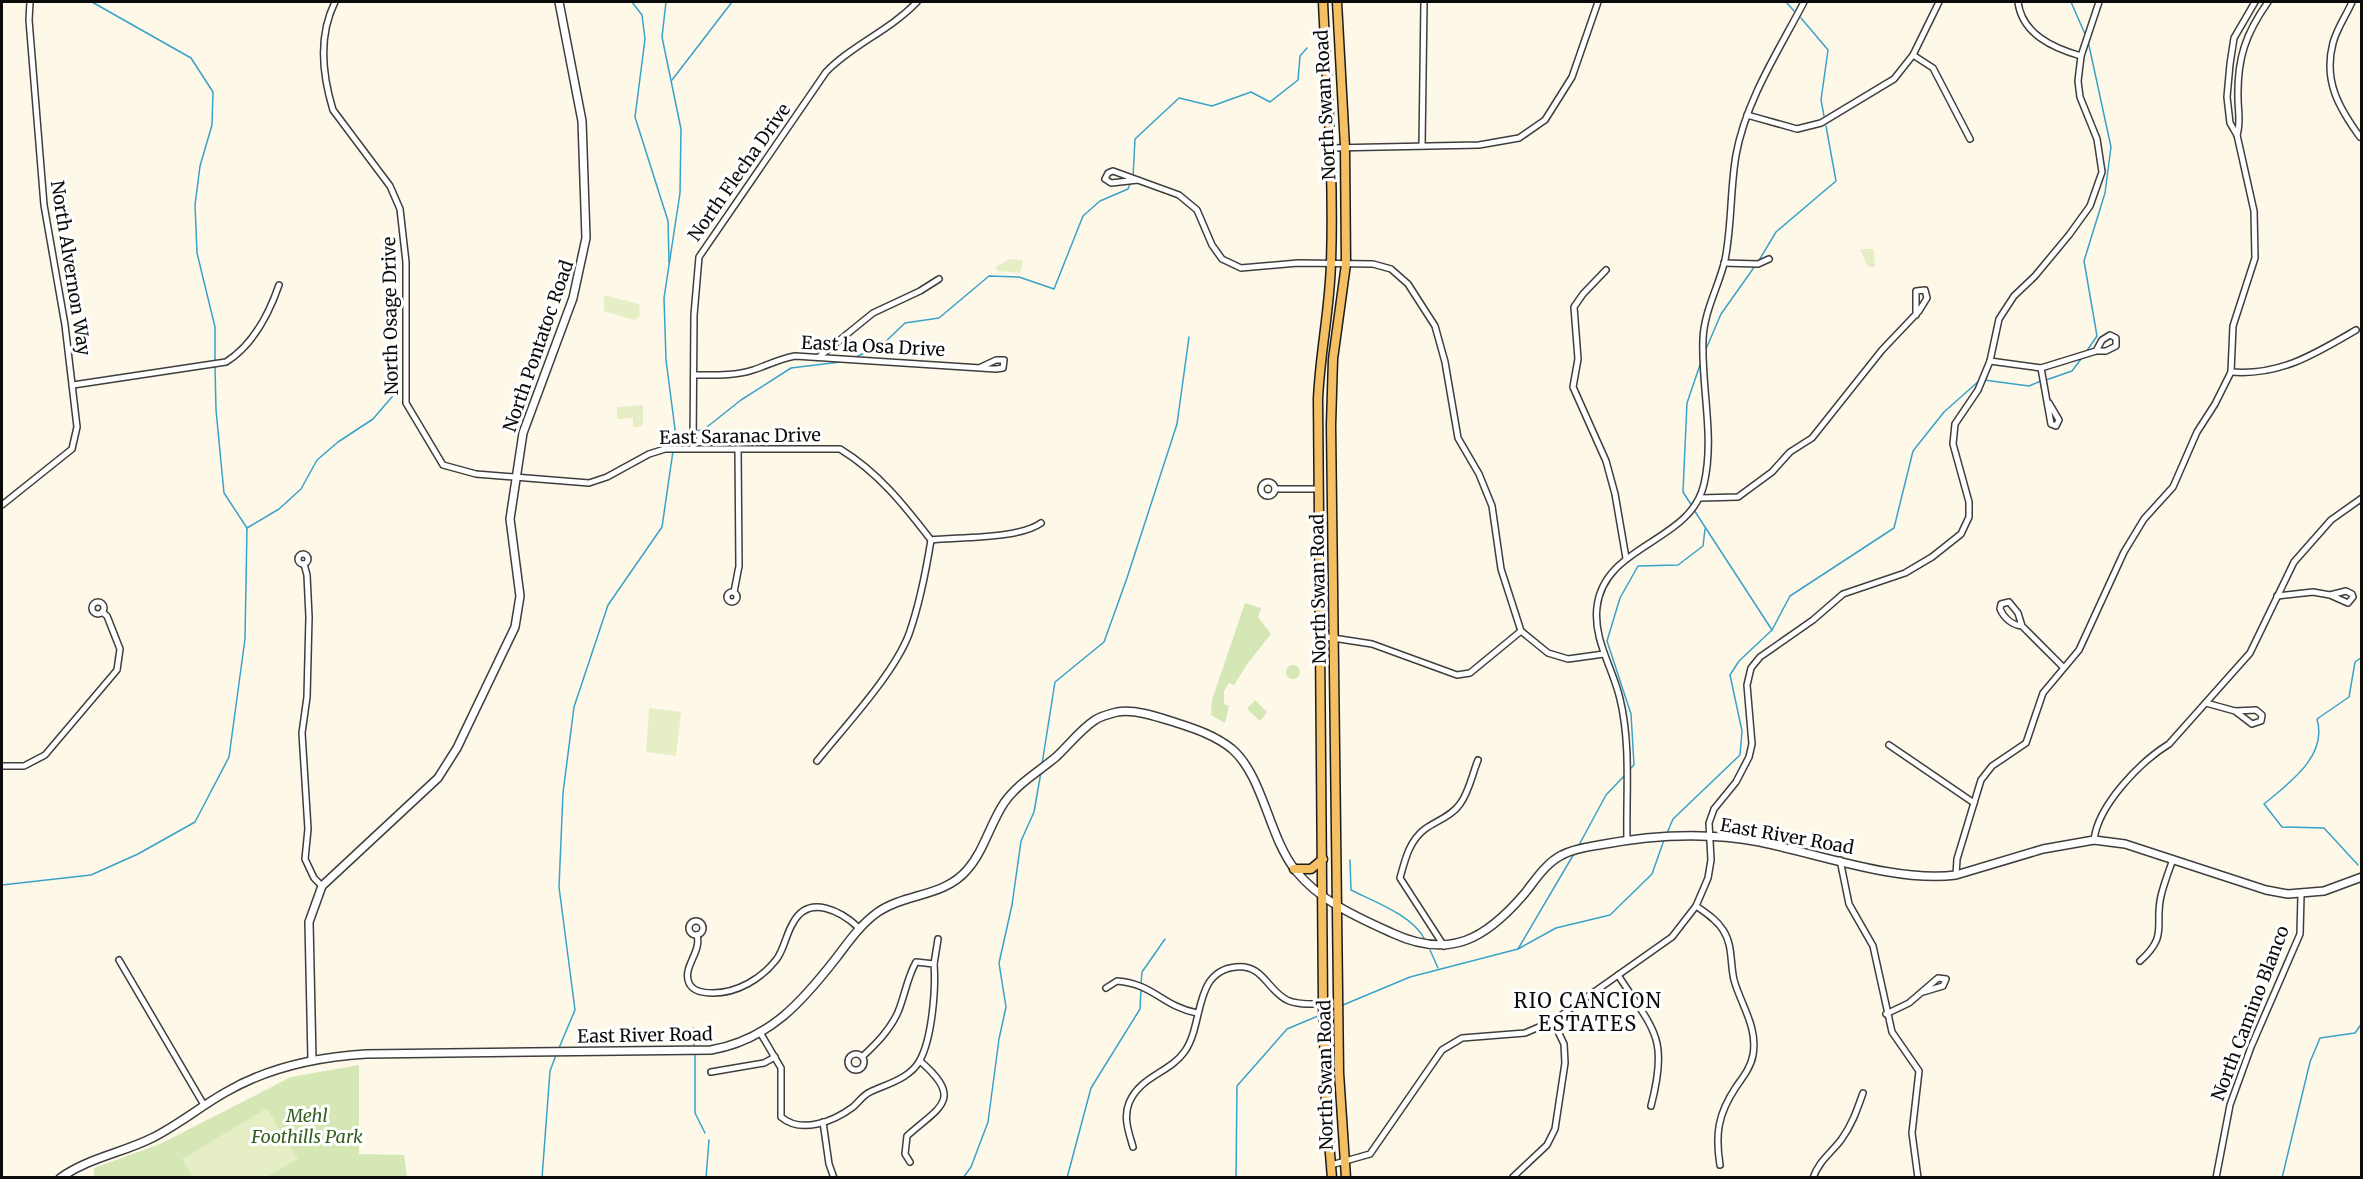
<svg xmlns="http://www.w3.org/2000/svg" width="2363" height="1179" font-family="Merriweather,serif">
	<rect width="100%" height="100%" fill="#fef8e9"/>
	<g fill="#d5e7b5">
		<polygon points="1245,603 1261,608 1258,617 1271,634 1248,663 1234,685 1229,683 1224,691 1224,704 1229,706 1225,723 1211,715 1212,700"/>
		<circle cx="1293" cy="672" r="7"/>
		<polygon points="1255,700 1267,712 1260,721 1247,709"/>
		<polygon points="359,1065 359,1154 404,1155 407,1177 94,1178 94,1168 160,1144 291,1077"/>
	</g>
	<g fill="#e6eec6">
		<polygon points="1860,249 1874,249 1875,267 1868,267"/>
		<polygon points="1010,259 1023,260 1020,273 997,271 995,267"/>
		<polygon points="604,295 639,304 640,316 634,320 604,311"/>
		<polygon points="643,405 643,426 633,427 633,418 617,419 617,407"/>
		<polygon points="649,708 681,712 676,756 646,752"/>
		<polygon points="267,1108 298,1159 266,1177 193,1177 182,1159"/>
	</g>
	<g fill="none" stroke-linecap="round" stroke-linejoin="round">
		<g stroke="#39a2c9" stroke-width="1.5">
			<polyline points="92,2 191,58 213,92 212,125 200,166 195,205 197,253 215,327 215,361"/>
			<polyline points="632,2 642,15 645,39 635,117 668,221 669,262"/>
			<polyline points="666,2 662,37 681,129 680,193 664,298 666,360 675,429 674,447"/>
			<polyline points="1786,2 1794,11"/>
			<polyline points="2071,2 2085,34"/>
			<polyline points="1801,18 1828,50 1821,100 1824,116"/>
			<polyline points="672,80 732,2"/>
			<polyline points="1133,177 1135,139 1179,98 1212,106 1251,92 1270,102 1298,80 1300,56 1307,48"/>
			<polyline points="1758,262 1776,232 1836,181 1826,126"/>
			<polyline points="1706,349 1721,314 1755,266"/>
			<polyline points="2086,352 2097,336 2084,261 2105,193 2111,147 2088,41"/>
			<polyline points="856,357 883,344 905,323 939,318 989,276 1019,277 1054,289 1083,216 1100,201 1128,189 1130,184"/>
			<polyline points="1984,380 2029,386 2041,381"/>
			<polyline points="2046,380 2072,371 2081,359"/>
			<polyline points="675,441 707,427 741,400 791,368 840,362"/>
			<polyline points="1692,506 1683,492 1687,403 1701,362"/>
			<polyline points="247,528 279,509 301,489 317,460 338,442 373,419 397,391"/>
			<polyline points="1772,630 1790,596 1894,528 1913,451 1944,412 1980,380"/>
			<polyline points="1042,764 1055,682 1104,642 1127,578 1177,424 1189,337"/>
			<polyline points="1630,769 1634,765 1631,714 1607,641 1620,598 1638,566 1678,565 1703,546 1705,529"/>
			<polyline points="1667,833 1673,819 1740,755 1742,731 1730,675 1739,661 1772,630 1694,510"/>
			<polyline points="1579,845 1606,795 1625,775"/>
			<path d="M1350,860l1,30c22,11 63,26 74,50"/>
			<path d="M2358,865l-34,-37 -42,-1 -18,-23c25,-21 64,-48 53,-85l32,-22 6,-35 7,-5"/>
			<polyline points="2,885 91,875 138,854 195,822 229,757 245,639 247,528 224,493 216,410 215,366"/>
			<polyline points="1518,949 1575,852"/>
			<polyline points="1430,950 1438,968"/>
			<polyline points="1141,984 1142,972 1165,939"/>
			<polyline points="1343,1005 1410,977 1518,949 1556,928 1610,915 1652,874 1664,840"/>
			<polyline points="694,1028 694,1045"/>
			<polyline points="559,1048 575,1010 559,887 563,793 574,707 608,605 662,527 673,451"/>
			<polyline points="695,1055 695,1113 705,1133"/>
			<polyline points="542,1178 550,1071 556,1055"/>
			<polyline points="706,1178 709,1140"/>
			<polyline points="963,1178 971,1167 988,1122 999,1039 1006,1007 999,963 1012,905 1021,841 1034,812 1041,772"/>
			<polyline points="1067,1178 1091,1088 1140,1009 1141,989"/>
			<polyline points="1236,1178 1237,1086 1287,1029 1318,1016"/>
			<polyline points="2282,1178 2310,1062 2320,1038 2355,1033 2362,1023"/>
		</g>
		<g stroke="#3e3e3e" stroke-width="8">
			<g id="minor">
				<path d="M335,2c-17,34 -13,72 -2,108l57,76 10,23 6,53v141l37,62 33,9 113,9 18,-6 42,-23 16,-5h175c38,23 64,56 91,91 28,-3 88,-1 110,-17"/>
				<path d="M2018,2c4,32 35,46 63,54"/>
				<path d="M2352,2c-6,14 -15,26 -19,41 -10,38 6,65 27,94"/>
				<polyline points="1913,55 1933,68 1970,139"/>
				<polyline points="1747,115 1797,129 1821,123 1894,79 1913,55 1939,2"/>
				<path d="M2237,135c4,-13 1,-24 1,-37 -1,-40 8,-65 30,-96"/>
				<polyline points="1422,146 1424,2"/>
				<polyline points="1331,148 1479,145 1519,138 1545,120 1572,77 1598,2"/>
				<polyline points="1138,180 1111,183 1105,179 1108,173 1113,171 1179,195 1197,210 1212,245 1222,259 1241,268 1298,263 1373,264 1391,269 1408,284 1435,326 1445,362 1458,438 1479,474 1492,506 1501,569 1521,631 1548,653 1568,659 1604,654"/>
				<polyline points="1724,263 1758,264 1769,259"/>
				<polyline points="1606,270 1583,294 1574,307 1578,359 1573,387 1606,461 1615,494 1626,558"/>
				<polyline points="820,356 873,313 920,291 939,279"/>
				<polyline points="1990,361 2041,368 2096,351 2106,351 2116,346 2116,338 2110,335 2102,340 2096,351"/>
				<polyline points="2041,368 2051,424 2056,426 2059,420 2049,403"/>
				<path d="M2231,372c49,4 84,-18 125,-42"/>
				<path d="M695,375c19,0 40,1 58,-5 15,-5 26,-11 42,-14l201,13 7,-1 1,-8h-8l-15,7"/>
				<path d="M73,385l153,-23c27,-17 43,-48 53,-77"/>
				<path d="M693,448l1,-133 5,-58 127,-185c26,-27 63,-41 91,-70"/>
				<circle cx="1268" cy="489" r="7"/>
				<polyline points="1275,489 1319,489"/>
				<polyline points="1700,498 1738,497 1772,472 1790,452 1812,438 1882,350 1919,311 1927,298 1925,290 1916,291 1916,315"/>
				<polyline points="2,505 72,449 77,427 65,325 44,205 29,20 30,2"/>
				<circle cx="303" cy="559" r="5"/>
				<polyline points="304,564 307,575 309,617 307,697 302,733 308,829 305,859 314,878 322,886"/>
				<circle cx="732" cy="597" r="5"/>
				<polyline points="734,592 739,566 738,449"/>
				<polyline points="2277,596 2313,592 2330,595 2348,603 2353,597 2352,594 2346,591 2330,595"/>
				<circle cx="98" cy="608" r="6"/>
				<path d="M2022,626c-10,-1 -18,-8 -22,-17l1,-5 8,-2 9,11 4,13 41,41"/>
				<polyline points="1320,636 1372,644 1457,675 1470,673 1521,631"/>
				<polyline points="2206,703 2235,711 2256,710 2262,715 2261,721 2252,724 2235,711"/>
				<polyline points="1889,745 1974,803"/>
				<path d="M817,761c28,-35 77,-87 92,-127 11,-31 17,-63 22,-94"/>
				<polyline points="2,766 24,766 45,755 117,670 120,649 107,616 102,612"/>
				<path d="M1627,840c-1,-46 4,-96 -7,-141 -7,-31 -27,-59 -23,-92 7,-63 94,-64 107,-123 11,-47 -3,-97 -1,-145 1,-28 16,-53 22,-79 7,-35 5,-70 11,-105 10,-55 43,-105 68,-153"/>
				<path d="M2094,840c4,-35 46,-78 75,-96l81,-91 44,-91 37,-42 31,-22"/>
				<polyline points="1840,860 1849,904 1873,946 1892,1032 1919,1071 1912,1133 1918,1178"/>
				<polyline points="1956,875 1957,859 1981,780 1992,766 2026,743 2043,693 2079,650 2124,552 2144,519 2173,487 2197,432 2215,404 2231,372 2233,326 2255,258 2254,211 2237,135 2230,123 2227,97 2230,64 2234,38 2255,2"/>
				<path d="M1696,906c10,7 21,14 27,24 10,15 7,33 11,50 7,25 24,47 19,75 -2,12 -10,22 -17,32 -18,27 -21,47 -16,78"/>
				<circle cx="696" cy="928" r="7"/>
				<path d="M697,935c5,17 -15,32 -8,48 4,9 15,10 24,10 24,0 48,-14 63,-33 8,-10 10,-26 17,-37 16,-30 49,-11 66,5"/>
				<path d="M1444,946l-44,-68c5,-18 9,-37 25,-49 11,-8 27,-13 35,-25 9,-12 12,-29 18,-44"/>
				<polyline points="119,960 204,1105"/>
				<path d="M2140,961c29,-26 14,-35 21,-65 3,-13 8,-25 12,-37"/>
				<polyline points="934,964 938,939"/>
				<path d="M1618,975c36,56 51,62 33,131"/>
				<path d="M1106,988l11,-7c37,3 45,25 80,32"/>
				<polyline points="1886,1014 1909,1003 1938,978 1946,979 1943,986 1923,992"/>
				<path d="M761,1034l20,34v49c20,17 52,5 72,-10 6,-5 10,-12 17,-15 17,-8 41,-14 50,-32 12,-22 16,-71 14,-96l-18,-2c-9,16 -11,33 -18,50 -8,18 -22,32 -36,45"/>
				<circle cx="856" cy="1062" r="8"/>
				<polyline points="711,1072 764,1063 775,1057"/>
				<polyline points="823,1122 829,1164 834,1178"/>
				<path d="M1133,1147c-4,-14 -10,-29 -4,-44 11,-27 41,-30 56,-52 19,-27 8,-80 51,-84 27,-3 31,23 51,33 10,5 25,4 36,4"/>
				<path d="M910,1162l-5,-8 2,-18c32,-29 58,-36 13,-75"/>
				<polyline points="1331,1165 1370,1154 1442,1050 1462,1038 1525,1033 1553,1021 1672,937 1696,906 1708,878 1711,860 1709,823 1714,809 1736,782 1749,757 1752,744 1747,685 1751,668 1760,657 1813,620 1843,594 1905,573 1932,557 1961,534 1969,517 1969,502 1953,444 1955,424 1978,390 1990,361 1999,319 2014,296 2035,276 2069,235 2090,206 2102,172 2097,139 2080,97 2078,81 2081,56 2099,2"/>
				<polyline points="1513,1177 1547,1145 1555,1129 1565,1063 1564,1044 1553,1021"/>
				<path d="M1813,1178c6,-17 17,-24 28,-38 11,-15 16,-30 22,-47"/>
				<polyline points="2216,1178 2230,1105 2251,1047 2300,934 2301,895"/>
			</g>
		</g>
		<g stroke="#3e3e3e" stroke-width="10">
			<g id="tertiary">
				<polyline points="312,1060 309,922 322,886 438,778 457,748 515,627 520,596 510,519 523,433 573,298 586,238 582,121 559,2"/>
				<path d="M60,1178c28,-20 62,-25 92,-40 26,-13 49,-32 74,-46 43,-25 91,-35 140,-38l345,-4c58,-10 91,-48 126,-93 12,-16 24,-33 41,-45 28,-19 66,-15 89,-42 17,-19 23,-46 37,-67 13,-19 34,-31 52,-46 13,-12 24,-27 39,-37 6,-4 14,-6 22,-8 19,-3 41,5 60,11 19,6 39,13 55,26 32,28 36,87 64,122 24,30 61,46 96,62 58,27 94,6 133,-40 11,-14 21,-30 37,-38 11,-6 25,-8 37,-10 52,-10 109,-13 161,-3 58,12 139,41 196,33l87,-26 51,-9 31,4 141,46 22,4 36,-3 38,-14"/>
			</g>
		</g>
		<g stroke="#1c1c1c" stroke-width="11">
			<g id="primary">
				<path d="M1323,2c4,86 11,173 8,260 -1,46 -11,91 -13,137l5,605 3,101 6,73"/>
				<polyline points="1337,2 1345,147 1346,264 1333,359 1331,425 1339,1073 1346,1178"/>
				<polyline points="1294,869 1311,869 1323,859"/>
			</g>
		</g>
		<use href="#minor" stroke="#fff" stroke-width="5"/>
		<use href="#tertiary" stroke="#fff" stroke-width="7"/>
		<use href="#primary" stroke="#f5bf63" stroke-width="8"/>
	</g>
	<g text-anchor="middle" dominant-baseline="central" stroke-width="6" stroke-linejoin="round" paint-order="stroke">
		<g font-size="18" fill="#0b0b0b" stroke="#fff">
			<text transform="translate(1325 105) rotate(-93)">North Swan Road</text>
			<text transform="translate(739 172) rotate(-55)">North Flecha Drive</text>
			<text transform="translate(71 268) rotate(81)">North Alvernon Way</text>
			<text transform="translate(390 316) rotate(-91)">North Osage Drive</text>
			<text transform="translate(538 346) rotate(-71)">North Pontatoc Road</text>
			<text transform="translate(873 346) rotate(3)">East la Osa Drive</text>
			<text transform="translate(740 436) rotate(-1)">East Saranac Drive</text>
			<text transform="translate(1318 589) rotate(-91)">North Swan Road</text>
			<text transform="translate(1787 836) rotate(10)">East River Road</text>
			<text transform="translate(2250 1013) rotate(-69)">North Camino Blanco</text>
			<text transform="translate(645 1035) rotate(-1)">East River Road</text>
			<text transform="translate(1325 1075) rotate(-91)">North Swan Road</text>
		</g>
		<g font-size="18" font-style="italic" fill="#34601e" stroke="#fff">
			<text x="307" y="1115">Mehl<tspan x="307" dy="21">Foothills Park</tspan></text>
		</g>
		<g font-size="20" letter-spacing="1.5" fill="#0b0b0b" stroke="#fff">
			<text x="1588" y="1000">RIO CANCION<tspan x="1588" dy="23">ESTATES</tspan></text>
		</g>
	</g>
	<rect width="2363" height="1179" fill="none" stroke="#0b0b0b" stroke-width="6"/>
</svg>
